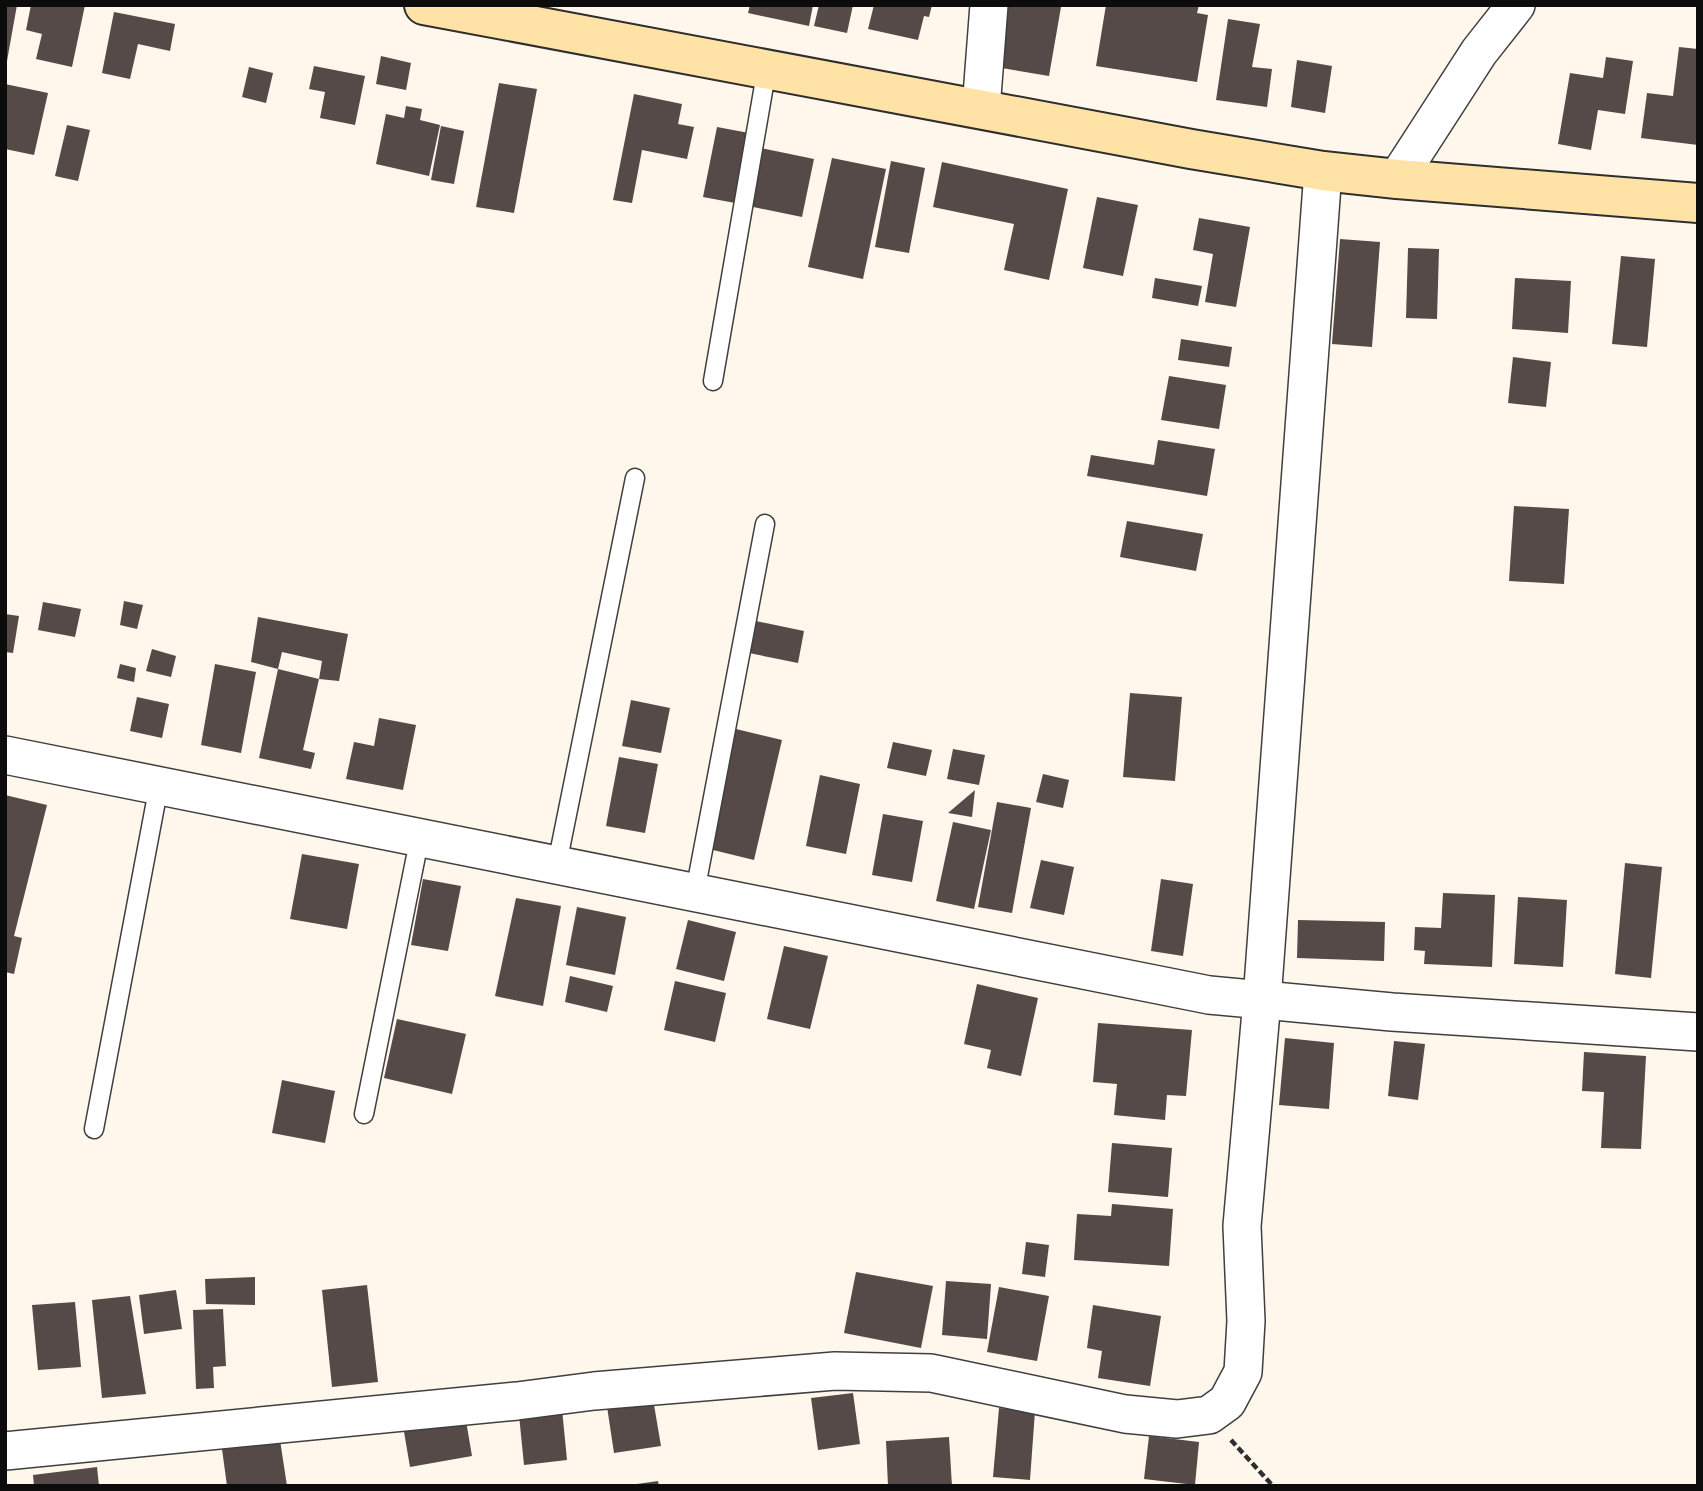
<svg xmlns="http://www.w3.org/2000/svg" width="1703" height="1491" font-family="'Zilla Slab',serif">
	<rect width="100%" height="100%" fill="#fff7eb"/>
	<g fill="#554a48">
		<polygon points="5,5 17,5 7,61 5,61"/>
		<polygon points="31,5 85,5 72,67 36,59 42,34 26,30"/>
		<polygon points="750,5 813,5 809,26 748,13"/>
		<polygon points="819,5 853,5 847,33 814,26"/>
		<polygon points="874,5 883,6 932,5 929,17 924,16 918,40 868,29"/>
		<polygon points="1001,5 1061,7 1049,76 990,66"/>
		<polygon points="1106,5 1199,5 1197,13 1208,15 1197,82 1096,66"/>
		<polygon points="114,12 175,24 170,51 138,44 130,79 102,73"/>
		<polygon points="1228,19 1260,24 1252,67 1272,69 1267,107 1216,100"/>
		<polygon points="1679,47 1698,49 1698,145 1641,138 1647,93 1673,96"/>
		<polygon points="381,56 411,63 406,90 376,84"/>
		<polygon points="1606,57 1633,61 1625,114 1598,110 1591,150 1558,144 1570,73 1603,78"/>
		<polygon points="1297,60 1332,66 1325,113 1291,107"/>
		<polygon points="314,66 365,76 355,125 320,118 325,92 309,89"/>
		<polygon points="249,67 273,73 266,103 242,97"/>
		<polygon points="499,83 537,89 514,213 476,207"/>
		<polygon points="5,84 48,93 34,155 5,149"/>
		<polygon points="634,94 682,104 678,124 694,127 687,159 642,150 632,203 613,200"/>
		<polygon points="406,106 422,109 420,120 440,125 429,176 376,164 386,114 404,118"/>
		<polygon points="67,125 90,130 78,181 55,176"/>
		<polygon points="441,126 464,131 454,184 431,180"/>
		<polygon points="717,127 749,133 735,203 703,197"/>
		<polygon points="751,146 814,159 802,217 739,204"/>
		<polygon points="832,158 886,169 863,279 808,267"/>
		<polygon points="891,161 925,168 909,253 875,247"/>
		<polygon points="942,162 1068,189 1049,280 1004,270 1014,224 933,207"/>
		<polygon points="1097,197 1138,205 1123,276 1083,268"/>
		<polygon points="1199,218 1250,227 1236,307 1205,302 1213,254 1193,250"/>
		<polygon points="1340,239 1380,242 1372,347 1332,344"/>
		<polygon points="1408,248 1439,249 1437,319 1406,318"/>
		<polygon points="1621,256 1655,259 1647,347 1612,344"/>
		<polygon points="1155,278 1202,286 1198,306 1152,298"/>
		<polygon points="1515,278 1571,281 1568,333 1512,329"/>
		<polygon points="1181,339 1232,347 1229,367 1178,360"/>
		<polygon points="1513,357 1551,362 1546,407 1508,403"/>
		<polygon points="1169,376 1226,385 1219,429 1161,420"/>
		<polygon points="1158,440 1215,449 1207,496 1087,476 1091,455 1154,465"/>
		<polygon points="1514,506 1569,509 1564,584 1509,581"/>
		<polygon points="1127,521 1203,534 1196,571 1120,557"/>
		<polygon points="124,601 143,605 137,629 120,625"/>
		<polygon points="43,602 81,609 75,637 38,630"/>
		<polygon points="5,614 19,616 13,653 5,652"/>
		<polygon points="258,617 348,634 339,681 319,679 322,661 282,652 278,669 251,662"/>
		<polygon points="756,621 804,631 798,663 749,653"/>
		<polygon points="152,649 176,656 171,677 146,671"/>
		<polygon points="120,664 136,668 134,682 117,678"/>
		<polygon points="215,664 256,672 241,753 201,745"/>
		<polygon points="278,669 319,679 303,750 315,753 311,769 259,758"/>
		<polygon points="1130,693 1182,697 1175,781 1123,777"/>
		<polygon points="137,697 169,704 162,738 130,731"/>
		<polygon points="631,700 670,708 661,753 622,746"/>
		<polygon points="379,718 416,725 403,790 346,779 354,742 374,746"/>
		<polygon points="736,729 782,740 754,860 709,849"/>
		<polygon points="893,742 932,750 926,776 887,768"/>
		<polygon points="953,749 985,755 979,785 947,779"/>
		<polygon points="619,757 658,764 645,833 606,826"/>
		<polygon points="1043,774 1069,780 1063,808 1036,802"/>
		<polygon points="820,775 860,784 846,854 806,846"/>
		<polygon points="975,790 972,817 948,813"/>
		<polygon points="5,795 47,805 14,936 22,938 14,974 5,972"/>
		<polygon points="997,802 1031,808 1012,913 978,907"/>
		<polygon points="883,814 923,821 912,882 872,875"/>
		<polygon points="953,822 991,830 974,909 936,901"/>
		<polygon points="302,854 359,864 347,929 290,919"/>
		<polygon points="1041,860 1074,867 1064,915 1030,908"/>
		<polygon points="1625,863 1662,867 1651,978 1615,974"/>
		<polygon points="423,879 461,886 448,951 411,945"/>
		<polygon points="1161,879 1193,884 1183,956 1151,951"/>
		<polygon points="1443,893 1495,895 1492,967 1424,964 1425,951 1414,950 1415,927 1441,928"/>
		<polygon points="1518,897 1567,900 1563,967 1514,964"/>
		<polygon points="516,898 561,906 543,1006 495,996"/>
		<polygon points="577,907 626,917 615,975 566,965"/>
		<polygon points="688,920 736,932 724,981 676,969"/>
		<polygon points="1298,920 1385,922 1384,961 1297,958"/>
		<polygon points="784,946 828,956 810,1029 767,1019"/>
		<polygon points="570,976 613,986 607,1012 565,1002"/>
		<polygon points="675,981 726,993 715,1042 664,1030"/>
		<polygon points="977,984 1038,998 1021,1076 987,1068 991,1050 964,1044"/>
		<polygon points="397,1019 466,1034 452,1094 384,1078"/>
		<polygon points="1098,1023 1192,1030 1186,1096 1167,1095 1165,1120 1114,1115 1117,1084 1093,1082"/>
		<polygon points="1285,1038 1334,1043 1329,1109 1279,1105"/>
		<polygon points="1394,1041 1425,1044 1418,1100 1388,1096"/>
		<polygon points="1584,1052 1646,1056 1641,1149 1601,1148 1604,1092 1582,1091"/>
		<polygon points="282,1080 335,1091 325,1143 272,1133"/>
		<polygon points="1112,1143 1172,1148 1168,1197 1108,1192"/>
		<polygon points="1112,1204 1173,1209 1169,1266 1074,1260 1077,1214 1111,1216"/>
		<polygon points="1026,1242 1049,1245 1045,1277 1022,1274"/>
		<polygon points="856,1272 933,1286 921,1348 844,1333"/>
		<polygon points="255,1277 255,1305 206,1304 205,1279"/>
		<polygon points="946,1281 991,1284 987,1339 942,1335"/>
		<polygon points="367,1285 378,1382 332,1387 322,1290"/>
		<polygon points="999,1287 1049,1296 1037,1361 987,1352"/>
		<polygon points="176,1290 182,1329 144,1334 139,1295"/>
		<polygon points="130,1296 146,1394 102,1398 92,1300"/>
		<polygon points="75,1302 81,1367 38,1370 32,1305"/>
		<polygon points="1093,1305 1161,1316 1150,1386 1098,1378 1102,1351 1087,1348"/>
		<polygon points="223,1309 226,1366 213,1367 214,1388 196,1389 193,1310"/>
		<polygon points="652,1393 661,1446 614,1453 606,1400"/>
		<polygon points="853,1393 860,1444 818,1450 811,1398"/>
		<polygon points="561,1399 567,1460 524,1465 518,1405"/>
		<polygon points="999,1408 1035,1411 1030,1480 993,1477"/>
		<polygon points="464,1409 472,1456 410,1467 402,1420"/>
		<polygon points="1149,1436 1199,1442 1195,1485 1144,1479"/>
		<polygon points="949,1437 952,1486 888,1486 886,1441"/>
		<polygon points="280,1440 287,1486 248,1486 248,1484 227,1486 222,1449"/>
		<polygon points="97,1467 99,1486 34,1486 33,1475"/>
		<polygon points="658,1481 659,1486 637,1486 637,1484"/>
	</g>
	<g fill="none" stroke-linecap="round" stroke-linejoin="round">
		<g stroke="#3f3f3f" stroke-width="21">
			<g id="lane">
				<polyline points="713,381 767,68"/>
				<polyline points="557,864 635,478"/>
				<polyline points="695,892 765,524"/>
				<polyline points="364,1114 420,836"/>
				<polyline points="94,1129 159,785"/>
			</g>
		</g>
		<g stroke="#3f3f3f" stroke-width="40">
			<g id="street">
				<polyline points="981,109 989,5"/>
				<polyline points="1397,179 1479,52 1516,5"/>
				<polyline points="5,755 1209,995 1392,1012 1698,1032"/>
				<polyline points="5,1451 517,1401 594,1391 835,1371 931,1373 1125,1414 1177,1419 1209,1415 1227,1402 1243,1372 1246,1321 1242,1226 1262,1000 1323,171"/>
			</g>
		</g>
		<g stroke="#2e2e2e" stroke-width="42">
			<polyline id="secondary" points="424,5 1191,149 1323,171 1397,179 1698,203"/>
		</g>
		<polyline stroke="#2e2e2e" stroke-width="4.5" stroke-dasharray="7 3.5" stroke-linecap="butt" points="1231,1440 1273,1486"/>
		<use href="#lane" stroke="#fff" stroke-width="18"/>
		<use href="#street" stroke="#fff" stroke-width="37"/>
		<use href="#secondary" stroke="#ffe3a6" stroke-width="38"/>
	</g>
	<rect width="1703" height="1491" fill="none" stroke="#0c0c0c" stroke-width="14"/>
</svg>
